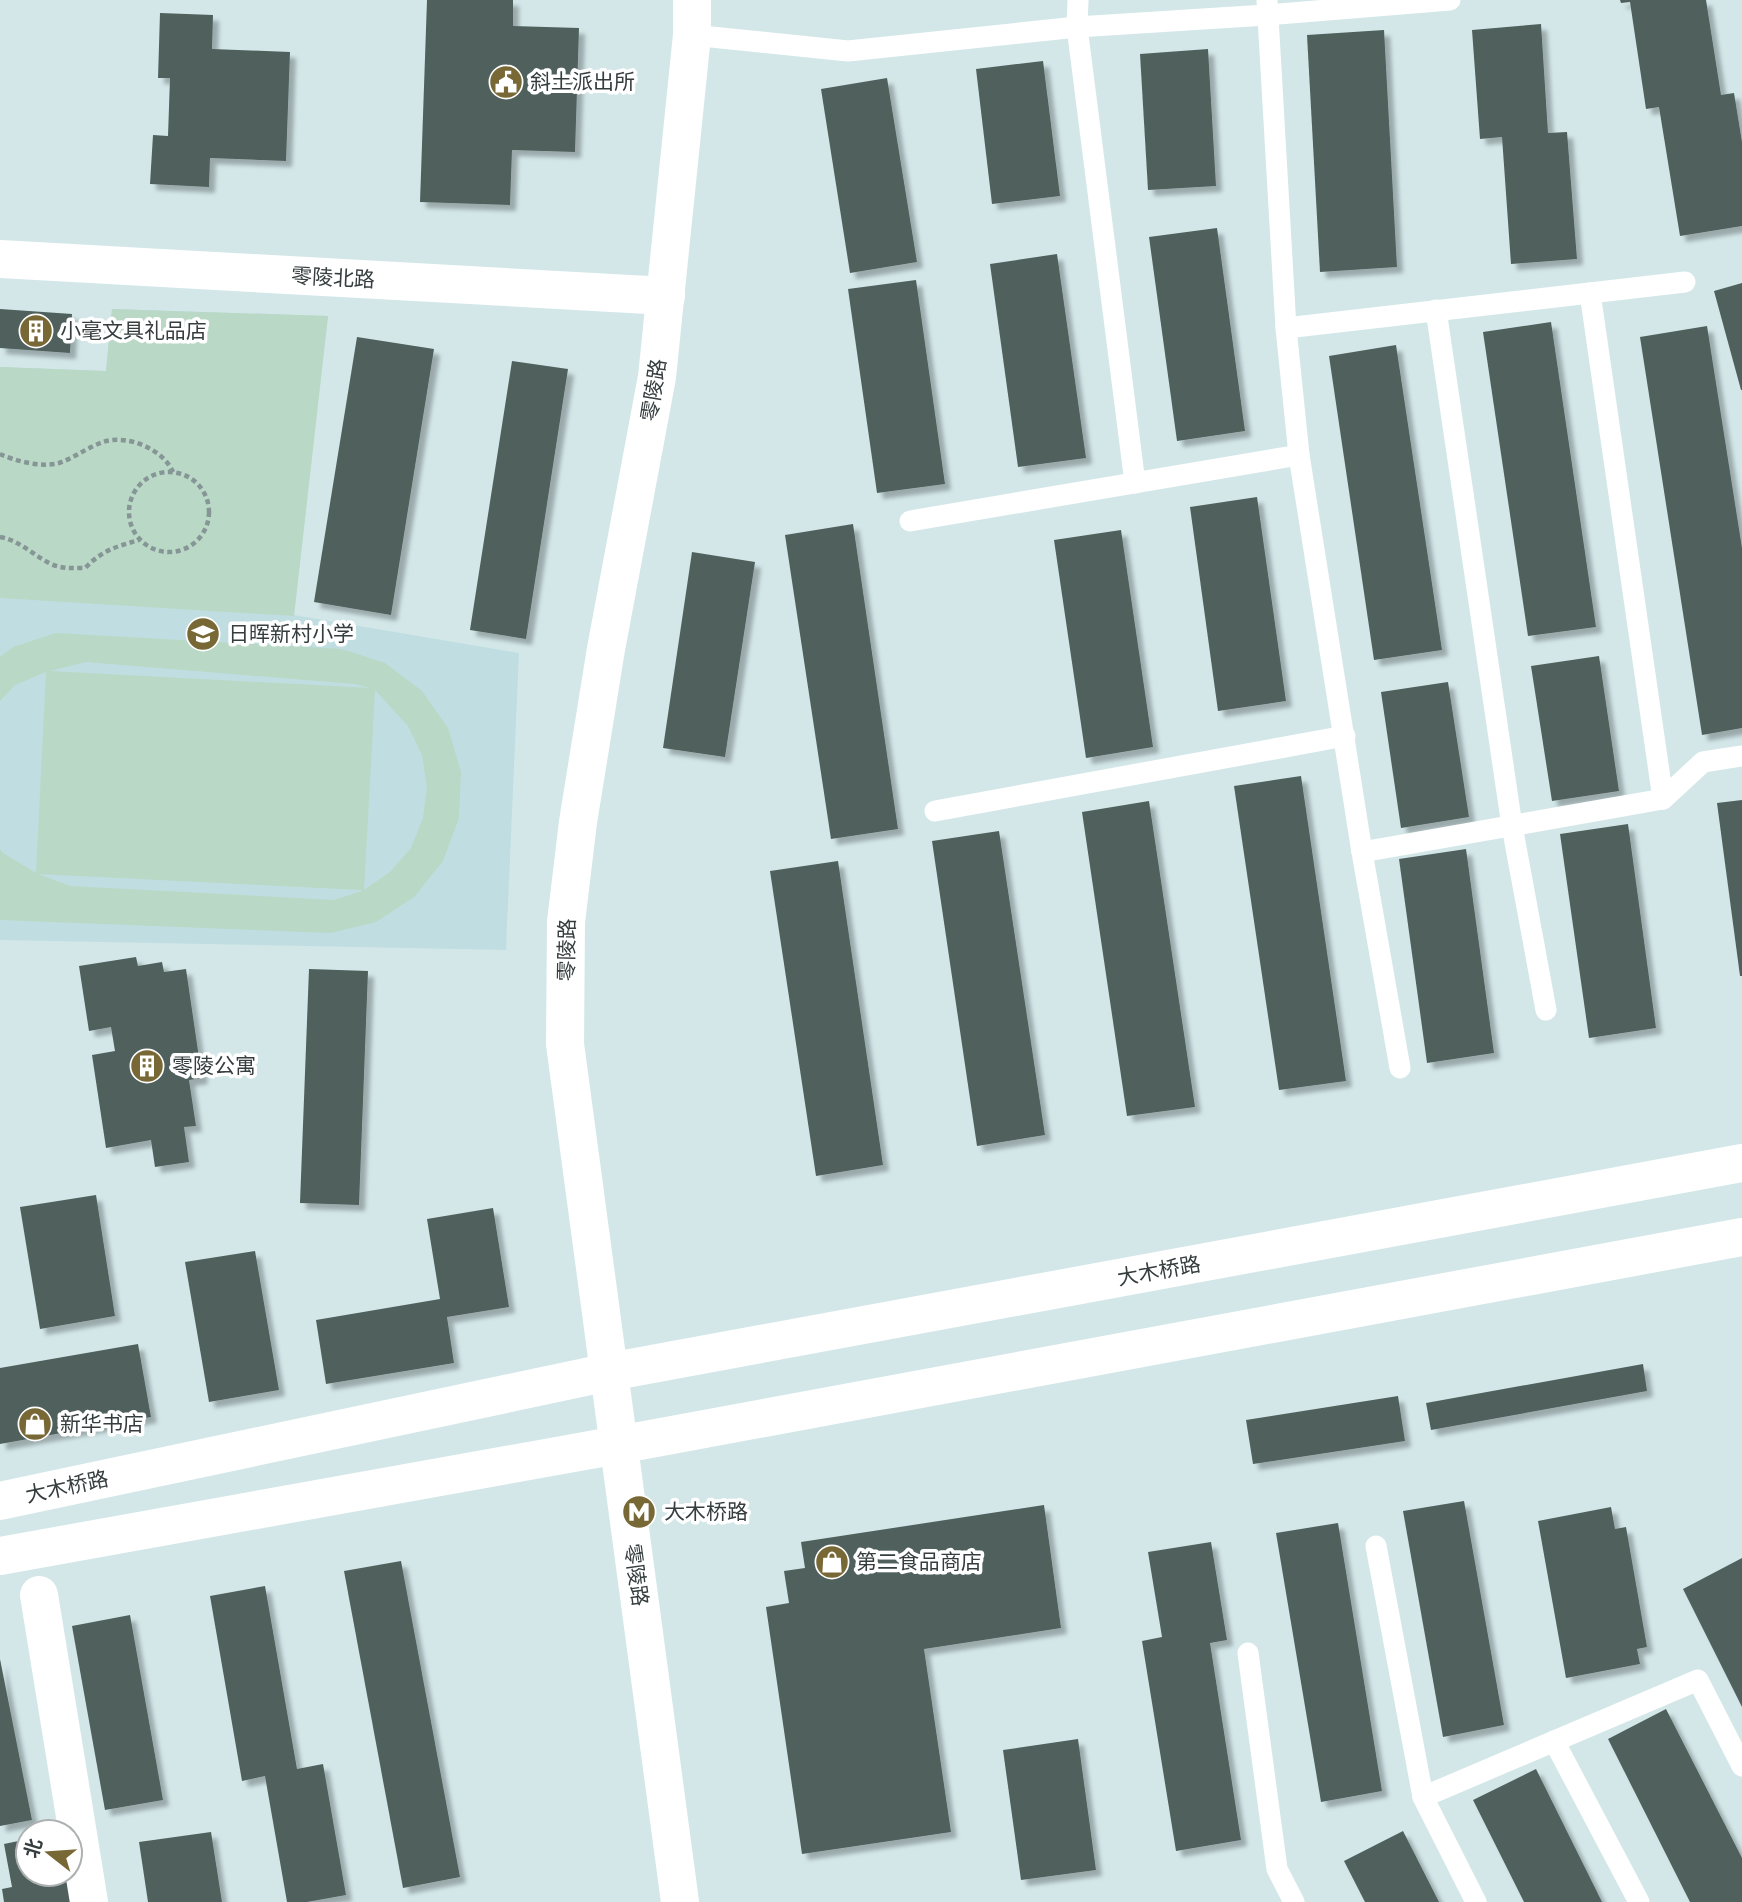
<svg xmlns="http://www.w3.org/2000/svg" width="1742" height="1902" font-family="'Nunito Sans','Noto Sans SC',sans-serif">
	<defs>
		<filter id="shadow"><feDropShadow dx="6" dy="6" stdDeviation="2" flood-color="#0004"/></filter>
	</defs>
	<rect width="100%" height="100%" fill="#d3e7e9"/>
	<polygon fill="#c0dee1" points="112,309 328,316 294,615 519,653 506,950 0,940 0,367 106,371"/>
	<g fill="#b9d8c5" fill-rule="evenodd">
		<polygon points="112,309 328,316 294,616 0,598 0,367 106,371"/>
		<path d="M56,633l286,16 43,14 37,28 26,37 13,44 -2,46 -16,43 -29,36 -38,25 -45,11 -331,-13v-71l3,4 33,20 10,-201 -31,13 -15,16v-44l13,-10zM86,662l269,22 15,4 -320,-17zM375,690l33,36 14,29 5,32 -4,31 -12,30 -21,24 -26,18zM38,874l323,16 1,1 -28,9 -264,-14z"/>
	</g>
	<g fill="#4f615d" filter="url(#shadow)">
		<polygon points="427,0 513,0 513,26 579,28 575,152 512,150 510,205 420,202"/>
		<polygon points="1620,0 1706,0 1721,95 1734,93 1742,142 1742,226 1680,236 1659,107 1646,109 1630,2 1621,3"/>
		<polygon points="160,13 213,15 212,49 290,52 286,161 210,158 209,187 150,184 153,135 168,136 170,78 158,78"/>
		<polygon points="1541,24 1548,133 1567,132 1577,259 1511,264 1502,137 1480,139 1472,30"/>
		<polygon points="1384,30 1397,267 1320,272 1307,35"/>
		<polygon points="1208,49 1216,186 1148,190 1140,54"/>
		<polygon points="1043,61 1060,196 992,204 976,69"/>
		<polygon points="887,78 917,262 850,273 821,89"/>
		<polygon points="1217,228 1245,431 1177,441 1149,237"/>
		<polygon points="1057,254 1086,458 1018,467 990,264"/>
		<polygon points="916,280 945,484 877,493 848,289"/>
		<polygon points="1742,283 1742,390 1741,390 1714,291"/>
		<polygon points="0,309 72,314 70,353 0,348"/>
		<polygon points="1551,322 1596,627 1528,636 1483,332"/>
		<polygon points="1707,326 1742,548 1742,728 1702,735 1640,337"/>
		<polygon points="357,337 434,349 391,615 314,602"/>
		<polygon points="1396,345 1442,650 1374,660 1329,356"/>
		<polygon points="512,361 568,369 526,639 470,630"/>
		<polygon points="1257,497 1286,701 1218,711 1190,507"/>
		<polygon points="853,524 898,829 831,839 785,535"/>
		<polygon points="1121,530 1153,747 1086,758 1054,540"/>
		<polygon points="692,552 755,562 725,757 663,748"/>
		<polygon points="1599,656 1619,791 1552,801 1531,666"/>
		<polygon points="1448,682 1469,817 1401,828 1381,692"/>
		<polygon points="1301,776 1346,1081 1279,1090 1234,786"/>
		<polygon points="1742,800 1742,976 1740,976 1717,803"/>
		<polygon points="1149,801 1195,1107 1127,1116 1082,812"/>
		<polygon points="1628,824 1656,1028 1589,1038 1560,834"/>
		<polygon points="999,831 1045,1135 977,1146 932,841"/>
		<polygon points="1466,849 1494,1053 1427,1063 1399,859"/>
		<polygon points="838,861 883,1165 816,1176 770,871"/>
		<polygon points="136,957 138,966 162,962 164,972 186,969 202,1078 189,1080 196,1126 184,1127 189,1162 155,1167 151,1140 106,1148 92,1055 115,1051 111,1027 89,1031 79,966"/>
		<polygon points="309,969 368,971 359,1205 300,1203"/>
		<polygon points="96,1195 115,1316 40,1329 20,1207"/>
		<polygon points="493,1208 509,1307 447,1317 454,1363 326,1384 316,1320 440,1299 427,1219"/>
		<polygon points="255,1251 279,1390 209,1402 185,1262"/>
		<polygon points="138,1344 151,1417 0,1444 0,1368"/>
		<polygon points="1643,1364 1647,1391 1431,1430 1426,1403"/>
		<polygon points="1398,1396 1405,1441 1253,1464 1246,1420"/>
		<polygon points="1464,1501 1504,1725 1443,1737 1403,1511"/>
		<polygon points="1044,1505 1061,1628 924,1649 951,1832 802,1854 766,1607 789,1603 784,1571 805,1568 801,1542"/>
		<polygon points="1611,1507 1615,1529 1626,1527 1647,1647 1637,1649 1640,1664 1566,1678 1538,1521"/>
		<polygon points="1338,1523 1382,1791 1321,1802 1276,1533"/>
		<polygon points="1211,1542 1227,1640 1210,1643 1241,1840 1176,1851 1142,1641 1162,1637 1148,1552"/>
		<polygon points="1742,1558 1742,1707 1683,1589"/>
		<polygon points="401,1561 460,1877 403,1888 344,1571"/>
		<polygon points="265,1586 297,1769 323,1764 346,1895 307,1902 287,1902 265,1776 242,1781 210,1596"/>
		<polygon points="130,1615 163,1800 105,1810 72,1626"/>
		<polygon points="0,1659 32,1820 0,1826"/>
		<polygon points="1666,1709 1742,1858 1742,1902 1690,1902 1608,1739"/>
		<polygon points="1078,1739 1096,1870 1021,1880 1003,1750"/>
		<polygon points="1536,1769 1602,1902 1524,1902 1473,1800"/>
		<polygon points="1403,1831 1439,1902 1365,1902 1344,1861"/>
		<polygon points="211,1832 222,1902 148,1902 139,1842"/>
		<polygon points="28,1839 28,1874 70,1874 83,1902 4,1902 2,1889 12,1887 4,1844"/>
	</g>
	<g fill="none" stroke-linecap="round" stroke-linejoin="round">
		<g stroke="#869596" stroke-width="4.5" stroke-dasharray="5 3.5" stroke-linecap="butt">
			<path d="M0,454c16,7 41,14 59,9 15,-5 29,-16 44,-21 24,-8 60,7 70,30"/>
			<circle cx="169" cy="512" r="40"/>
			<path d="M0,537c19,3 33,18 51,27 11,5 22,4 34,4 18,-18 30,-21 54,-28"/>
		</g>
		<g stroke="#fff" stroke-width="21">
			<polyline points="1078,0 1077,27 1135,483"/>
			<polyline points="1267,0 1286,328 1299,455 1362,852 1400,1068"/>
			<polyline points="692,35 848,51 1077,27 1266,15 1450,0"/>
			<polyline points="1590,293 1663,799"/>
			<polyline points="1436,310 1512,826 1546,1010"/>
			<polyline points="1286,328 1685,282"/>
			<polyline points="910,521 1299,455"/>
			<polyline points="935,811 1345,736"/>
			<polyline points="1362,852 1663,799 1703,762 1742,756"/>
			<polyline points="1376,1546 1423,1797 1476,1902"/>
			<polyline points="1248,1653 1277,1869 1294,1902"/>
			<polyline points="1554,1741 1639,1902"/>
			<polyline points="1423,1797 1698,1680 1742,1766"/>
		</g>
		<g stroke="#fff" stroke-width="38">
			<polyline points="0,259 666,296"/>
			<polyline points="39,1595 89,1902"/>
			<polyline points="680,1902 565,1044 566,922 578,822 606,649 657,377 692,35 692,0"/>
		</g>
		<g stroke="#fff" stroke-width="38">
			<polyline points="0,1501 609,1372 1742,1163"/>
			<polyline points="0,1556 618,1445 1742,1237"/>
		</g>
	</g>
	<defs>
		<g id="civic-disc" transform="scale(1.75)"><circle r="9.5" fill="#776836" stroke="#fff"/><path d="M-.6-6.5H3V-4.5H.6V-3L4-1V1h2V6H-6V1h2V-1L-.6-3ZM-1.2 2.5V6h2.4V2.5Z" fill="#fff"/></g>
		<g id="building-disc" transform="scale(1.75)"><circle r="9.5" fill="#776836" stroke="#fff"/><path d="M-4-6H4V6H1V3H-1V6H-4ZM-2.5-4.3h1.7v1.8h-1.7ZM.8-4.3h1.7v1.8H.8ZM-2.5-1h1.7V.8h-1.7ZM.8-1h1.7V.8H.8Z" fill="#fff"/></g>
		<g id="school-disc" transform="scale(1.75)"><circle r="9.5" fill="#776836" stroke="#fff"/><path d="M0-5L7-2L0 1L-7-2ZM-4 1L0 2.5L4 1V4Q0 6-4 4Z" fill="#fff"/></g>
		<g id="shop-disc" transform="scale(1.75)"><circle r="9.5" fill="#776836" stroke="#fff"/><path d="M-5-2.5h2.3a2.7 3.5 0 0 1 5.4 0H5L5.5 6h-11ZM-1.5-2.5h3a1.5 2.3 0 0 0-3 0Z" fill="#fff"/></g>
		<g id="metro-disc" transform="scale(1.75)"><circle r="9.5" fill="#776836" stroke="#fff"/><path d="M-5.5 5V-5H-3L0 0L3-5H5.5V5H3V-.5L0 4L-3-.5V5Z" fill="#fff"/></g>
	</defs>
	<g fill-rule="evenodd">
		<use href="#civic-disc" x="506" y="82"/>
		<use href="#building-disc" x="36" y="331"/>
		<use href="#school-disc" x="203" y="634"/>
		<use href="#building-disc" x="147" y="1066"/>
		<use href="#shop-disc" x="35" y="1424"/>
		<use href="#metro-disc" x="639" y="1512"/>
		<use href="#shop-disc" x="832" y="1562"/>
	</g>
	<g text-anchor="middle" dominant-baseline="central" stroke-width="7" stroke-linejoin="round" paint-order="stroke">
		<g font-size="21" fill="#353d3e" stroke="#fff" text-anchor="start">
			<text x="530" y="82">斜土派出所</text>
			<text x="60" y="331">小毫文具礼品店</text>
			<text x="228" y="634">日晖新村小学</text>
			<text x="172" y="1066">零陵公寓</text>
			<text x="60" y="1424">新华书店</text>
			<text x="664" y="1512">大木桥路</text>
			<text x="856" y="1562">第二食品商店</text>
		</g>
		<g font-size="21" fill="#353d3e" stroke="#fff">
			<text transform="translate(333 278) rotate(3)">零陵北路</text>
			<text transform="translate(654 390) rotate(-81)">零陵路</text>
			<text transform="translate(567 950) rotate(-89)">零陵路</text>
			<text transform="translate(1159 1271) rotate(-10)">大木桥路</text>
			<text transform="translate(67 1487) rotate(-12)">大木桥路</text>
			<text transform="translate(636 1575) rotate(82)">零陵路</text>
		</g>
	</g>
	<g transform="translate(49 1853) rotate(287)"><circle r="33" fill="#ffffff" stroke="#aeb1b2" stroke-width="2"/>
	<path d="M0-5L12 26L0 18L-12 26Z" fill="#776836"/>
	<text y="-10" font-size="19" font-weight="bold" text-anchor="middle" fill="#353d3e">北</text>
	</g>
</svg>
